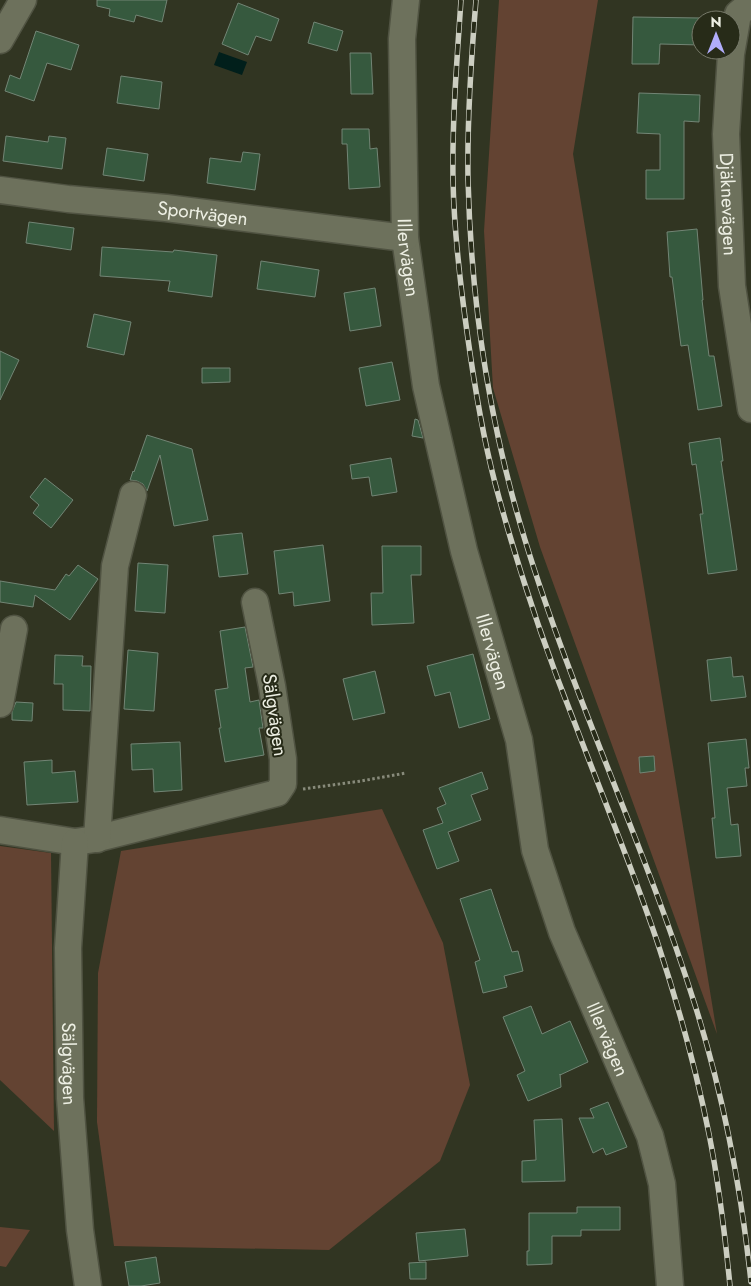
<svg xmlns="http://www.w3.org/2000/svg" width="751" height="1286" font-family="Jost,sans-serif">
	<rect width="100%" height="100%" fill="#313522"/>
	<g fill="#634332">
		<polygon points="499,0 598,0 573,154 717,1034 540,547 493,388 484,231"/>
		<polygon points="382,809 443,943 470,1085 440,1161 329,1250 114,1246 97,1122 98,973 121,851"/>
		<polygon points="0,846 51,853 54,1131 0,1080"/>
		<polygon points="0,1227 30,1230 6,1267 0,1266"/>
	</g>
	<polygon fill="#011f1b" points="219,52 247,62 242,75 214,65"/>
	<g fill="#36593e" stroke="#728575">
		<polygon points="97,0 167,0 162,22 136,15 134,22 109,16 110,9 97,6"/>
		<polygon points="238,3 279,19 271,41 256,36 248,55 222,44"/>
		<polygon points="633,17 701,18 701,45 660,44 659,64 632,64"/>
		<polygon points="314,22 343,31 337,51 308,43"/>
		<polygon points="36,31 79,45 71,70 47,63 34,101 5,91 10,75 20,79"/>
		<polygon points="350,53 371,53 373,94 351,94"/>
		<polygon points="121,76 162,82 159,109 117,103"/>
		<polygon points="639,93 700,95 699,122 684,121 684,199 646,199 646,170 660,170 660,134 637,133"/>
		<polygon points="342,129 369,129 370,149 377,148 380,187 349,189 347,144 342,144"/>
		<polygon points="6,136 48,142 49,136 66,138 62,169 3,161"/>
		<polygon points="107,148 148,154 144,181 103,175"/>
		<polygon points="243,152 260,154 255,190 207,183 210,158 241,162"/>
		<polygon points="29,222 74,228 71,250 26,243"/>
		<polygon points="697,229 703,300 702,300 709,356 714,356 722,406 698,410 688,345 681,346 672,277 670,277 667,232"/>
		<polygon points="102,247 173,252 174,250 217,255 212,297 168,291 170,281 100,276"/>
		<polygon points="261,261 319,270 315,297 257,289"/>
		<polygon points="375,288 381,326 350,331 344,293"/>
		<polygon points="94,314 131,322 124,355 87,347"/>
		<polygon points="0,351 19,360 0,400"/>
		<polygon points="392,362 400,400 366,406 359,368"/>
		<polygon points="202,368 230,368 230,382 202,383"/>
		<polygon points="415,419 418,420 423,438 412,436"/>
		<polygon points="147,435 192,449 208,520 174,526 160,455 147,491 143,484 137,481 130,480 133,471 134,472"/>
		<polygon points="720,438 723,461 721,461 737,570 708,574 700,514 703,514 696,464 692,465 689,443"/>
		<polygon points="391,458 397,492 372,496 369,477 352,479 350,465"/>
		<polygon points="45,478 73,500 51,528 33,513 39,505 30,497"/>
		<polygon points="242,533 248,574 219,577 213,536"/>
		<polygon points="323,545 330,601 294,606 293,592 279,594 274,551"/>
		<polygon points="382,546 421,546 421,575 411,575 414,623 372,625 371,593 383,593"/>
		<polygon points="138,563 168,565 165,613 135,611"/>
		<polygon points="78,565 98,579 70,620 35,595 33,607 0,602 0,581 55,590 66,574 69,576"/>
		<polygon points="245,627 253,667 245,668 250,702 259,700 263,728 259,728 264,755 225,762 219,728 221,728 215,690 228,688 220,631"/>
		<polygon points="128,650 158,653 154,711 124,709"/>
		<polygon points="473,654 490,719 459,728 450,692 435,696 427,666"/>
		<polygon points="55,655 83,656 82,666 91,666 90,711 63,710 63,684 54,684"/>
		<polygon points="731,657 733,677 743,676 746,697 711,701 707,660"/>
		<polygon points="375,671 385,713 353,720 343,679"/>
		<polygon points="16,702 33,703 32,721 12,720 12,712"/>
		<polygon points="746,739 749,768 745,768 747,786 727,788 731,825 738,824 741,856 716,858 712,818 715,818 708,743"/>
		<polygon points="180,742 182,790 154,792 153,769 132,770 131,744"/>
		<polygon points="654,756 655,771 640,773 639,757"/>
		<polygon points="52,760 52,773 75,771 78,802 27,805 24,762"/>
		<polygon points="482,772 488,789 471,795 481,820 448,832 459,861 437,869 423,830 443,823 437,808 446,804 439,788"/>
		<polygon points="491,889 512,952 518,951 523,971 504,976 507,987 483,993 475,962 480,960 460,899"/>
		<polygon points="531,1006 542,1034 570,1021 588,1062 560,1075 560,1074 561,1087 528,1101 517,1075 525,1071 503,1017"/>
		<polygon points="608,1102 627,1147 606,1155 603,1148 593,1153 579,1118 594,1118 590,1109"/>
		<polygon points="562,1119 565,1181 522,1182 522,1161 536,1160 534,1120"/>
		<polygon points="577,1207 620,1207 620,1230 581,1230 581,1236 552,1236 552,1264 527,1265 527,1251 529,1251 529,1213 577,1213"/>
		<polygon points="465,1229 468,1256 419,1261 416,1233"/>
		<polygon points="156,1257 160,1283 141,1286 129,1286 125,1262"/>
		<polygon points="426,1262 426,1279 410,1279 409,1263"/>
	</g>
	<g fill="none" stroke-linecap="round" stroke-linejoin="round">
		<g stroke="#505342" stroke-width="29">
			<g id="minor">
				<path id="s1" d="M406,0l-4,39 3,199 21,148 38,165 55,189 16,110 27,82 88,204 12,48 8,102"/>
				<path id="s2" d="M751,3l-13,11 -7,40 -5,80 6,152 19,123"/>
				<polyline points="0,40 23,0"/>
				<path id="s3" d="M0,190l68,9 98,9 239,30"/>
				<polyline points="0,704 14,629"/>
				<polyline points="0,830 75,842 95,839 277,793 283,784 283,759 272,686 255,602"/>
				<polyline points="97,839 115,566 133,495"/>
				<path id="s4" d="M75,842l-7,106 2,150 10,132 8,56"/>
			</g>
		</g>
		<polyline stroke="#888b7b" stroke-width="3" stroke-dasharray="2.5 2.5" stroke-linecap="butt" points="303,789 361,781 406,773"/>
		<use href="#minor" stroke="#6d715c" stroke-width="26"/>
		<g stroke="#cccec1" stroke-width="5.5">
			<g id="rail">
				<path d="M461,0c-4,60 -9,120 -8,180 1,51 7,102 14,152 7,51 15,101 28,151 22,83 50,166 82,246 27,71 56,141 80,212 21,63 39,128 52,193 10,50 16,101 21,152"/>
				<path d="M476,0c-5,60 -9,120 -8,179 3,122 21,244 57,361 48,157 120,306 169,462 29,91 47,185 57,280"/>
			</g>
		</g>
		<use href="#rail" stroke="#272b18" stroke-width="4" stroke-dasharray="11" stroke-linecap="butt"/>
	</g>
	<g text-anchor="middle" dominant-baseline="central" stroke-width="4" stroke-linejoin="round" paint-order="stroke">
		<g font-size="19" fill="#edefe3" stroke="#272b18">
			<text stroke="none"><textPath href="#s2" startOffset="208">Djäknevägen</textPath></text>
			<text stroke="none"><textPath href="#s3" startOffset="204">Sportvägen</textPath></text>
			<text stroke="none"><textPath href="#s1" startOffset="258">Illervägen</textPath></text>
			<text stroke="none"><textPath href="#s1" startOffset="662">Illervägen</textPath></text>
			<text transform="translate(275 715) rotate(82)">Sälgvägen</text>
			<text stroke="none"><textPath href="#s1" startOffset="1068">Illervägen</textPath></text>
			<text stroke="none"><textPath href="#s4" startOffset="222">Sälgvägen</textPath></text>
		</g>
	</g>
	<g transform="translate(716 35)"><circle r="24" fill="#272b18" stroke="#767969"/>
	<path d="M0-4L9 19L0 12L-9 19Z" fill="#b1adfa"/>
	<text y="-8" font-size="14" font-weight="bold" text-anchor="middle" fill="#edefe3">N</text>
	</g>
</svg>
